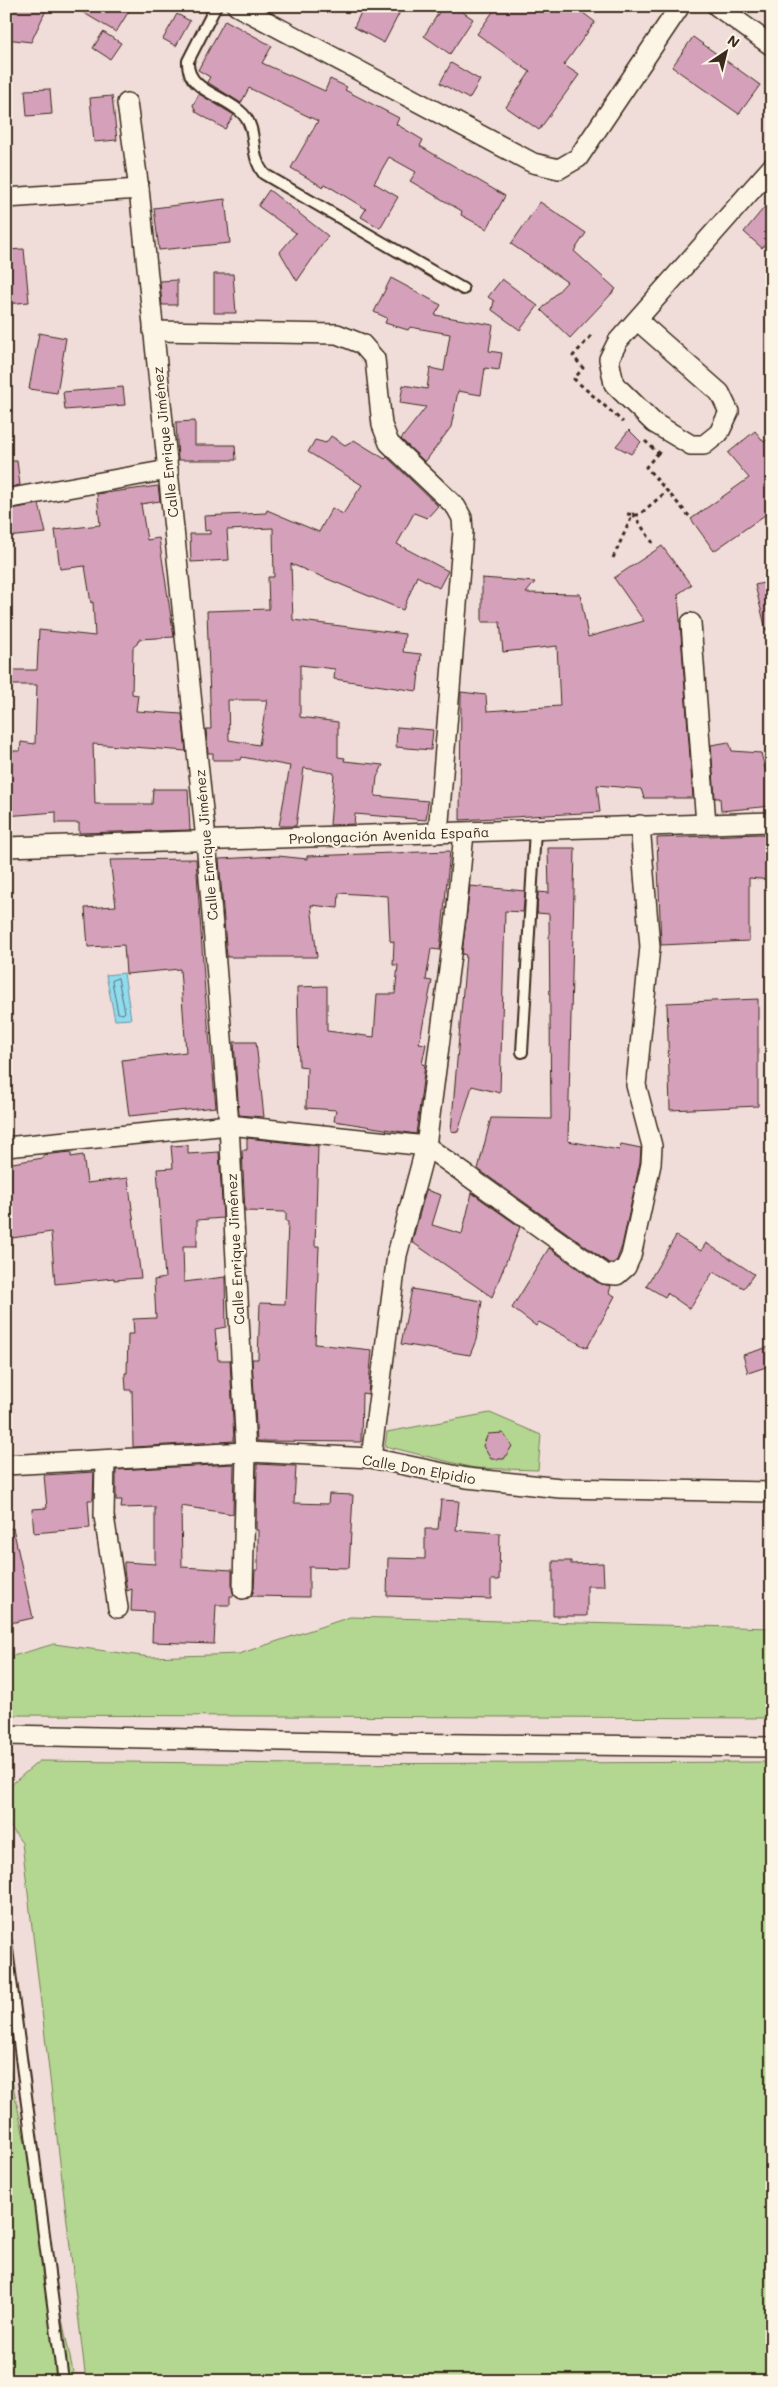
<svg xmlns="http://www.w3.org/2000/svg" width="778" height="2387" font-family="Mali,sans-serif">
	<rect width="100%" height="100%" fill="#f0dcd8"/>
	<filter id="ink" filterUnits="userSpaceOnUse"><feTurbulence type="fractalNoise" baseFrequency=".02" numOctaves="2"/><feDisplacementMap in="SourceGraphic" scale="10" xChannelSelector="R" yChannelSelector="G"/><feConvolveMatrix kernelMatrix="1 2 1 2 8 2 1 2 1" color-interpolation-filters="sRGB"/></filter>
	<g filter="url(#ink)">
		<g fill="#b3d691" stroke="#778058">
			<polygon points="490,1413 541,1435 538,1470 474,1468 385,1446 387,1432"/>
			<polygon points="350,1617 772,1628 772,1718 6,1715 6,1658 54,1644 150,1657 239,1654"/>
			<polygon points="39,1761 301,1764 772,1762 772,2381 86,2381 22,1843 7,1822 11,1785"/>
			<polygon points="6,2052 75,2381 6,2381"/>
		</g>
		<polygon fill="#8fdbf0" stroke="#6d949c" points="124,973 131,1019 115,1020 106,975"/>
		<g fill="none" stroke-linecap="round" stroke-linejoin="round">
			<polygon stroke="#5d7172" stroke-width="1" points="118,978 125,1012 123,1014 118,1013 112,981"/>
		</g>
		<g fill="#d5a1ba" stroke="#3b2a1e" fill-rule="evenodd">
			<polygon points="6,6 48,6 31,42 6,39"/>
			<polygon points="72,6 132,6 116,32"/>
			<polygon points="364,6 403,6 384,43 354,27"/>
			<polygon points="443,6 454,6 473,19 450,54 424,36"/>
			<polygon points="497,6 574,6 595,22 564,65 579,75 539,130 506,107 530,72 477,34"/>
			<polygon points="177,14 190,21 176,46 163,39"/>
			<polygon points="225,20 272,46 262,63 325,91 330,79 347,87 345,90 399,118 396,124 423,140 420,146 505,196 487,229 461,215 462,211 410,181 416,172 389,157 374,183 398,197 380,228 361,217 366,209 325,184 323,187 291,168 318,121 249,88 241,103 207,82 210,77 198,70"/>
			<polygon points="103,32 121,43 110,59 93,48"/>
			<polygon points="693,37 760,85 739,114 672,67"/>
			<polygon points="451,63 480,80 469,99 440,83"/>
			<polygon points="50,89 52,114 27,116 25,90"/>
			<polygon points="199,94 234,115 225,129 196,112 193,105"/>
			<polygon points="112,96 117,140 94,142 90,98"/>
			<polygon points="269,190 328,236 297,281 280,252 296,233 258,206"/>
			<polygon points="772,198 772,236 762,248 744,232"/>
			<polygon points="225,199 230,243 159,250 154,208"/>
			<polygon points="540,202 586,233 574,251 616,289 570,338 541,310 567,282 511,244"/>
			<polygon points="24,249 29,302 6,304 6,250"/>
			<polygon points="214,274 233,274 236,313 214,313"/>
			<polygon points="391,278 441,305 435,315 493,325 489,351 502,353 499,370 485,368 481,395 458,391 451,427 425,462 401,439 426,407 400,403 403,385 427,389 430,368 444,371 450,334 410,327 408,330 385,323 387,318 374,312"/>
			<polygon points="502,279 538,306 520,330 492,310 494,301 488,297"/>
			<polygon points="177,280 177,305 162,305 160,281"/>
			<polygon points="39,333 66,338 57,393 29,389"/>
			<polygon points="123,387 125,405 65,410 63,392"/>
			<polygon points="195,421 195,445 235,445 236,460 178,460 176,422"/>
			<polygon points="629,430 641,442 631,454 616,446"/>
			<polygon points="755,431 764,442 772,436 772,510 714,551 691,519 749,478 728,453"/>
			<path d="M331,436l14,9 9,-5 31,19 2,-2 51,49 -11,12 -13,-5 -17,31 51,27 -9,17 -22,-12 -14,34 -112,-46 2,56 112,14 -2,18 18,2 -4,37 -83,-12 1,-10 -35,-4v52l38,5v35l7,1 -1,3 39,4 -6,12 -2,19 53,5 -2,19 -71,-6 -1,10 -24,1 4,-52 -30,-5 -8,58h-17l11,-60 -48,-9 -1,3h-28v-7h-5l-2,-24h5l-4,-118 62,-2 -1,-32h6l-1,-49 -46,2 2,30 -38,2 -1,-28h20v-4l-5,1 -1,-15 62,-3 1,-3 52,22 13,-24 11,6 19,-29 -54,-33 7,-12 11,3zM228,700h39l-8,45 -30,-5z"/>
			<polygon points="6,461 17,461 20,485 6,488"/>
			<polygon points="158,486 160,501 141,504 147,540 159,538 174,637 139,639 137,644 133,647 132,694 138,695 136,711 182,714 186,751 93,744 95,804 152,804 153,789 188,789 190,830 79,833 79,823 56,823 56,812 6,816 6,751 20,751 21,742 35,744 37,685 6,685 6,670 37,670 39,630 95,636 93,602 91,603 85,566 60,569 55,530 100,525 97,494"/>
			<polygon points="39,504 46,533 6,537 6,510"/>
			<polygon points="662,546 691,585 678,594 693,798 644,798 641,789 597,785 600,812 460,820 461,692 486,695 487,711 560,706 557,646 503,652 500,622 482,622 482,578 535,582 526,593 580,594 588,637 644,621 614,578"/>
			<polygon points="772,581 772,629 766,630 755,585"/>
			<polygon points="397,727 433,730 431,750 396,747"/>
			<polygon points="729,742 732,751 761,753 766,772 772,773 772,806 721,811 720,798 715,798 711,745"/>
			<polygon points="760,834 772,835 772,880 749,878 749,941 661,945 657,838"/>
			<polygon points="548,848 575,848 568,1141 619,1150 621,1144 641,1148 640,1162 622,1246 617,1260 613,1263 609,1263 478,1169 491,1118 551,1119 549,914 537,913 538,892 549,893"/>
			<polygon points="450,851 440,950 431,949 426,980 432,981 419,1043 426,1044 422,1064 425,1065 416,1134 334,1121 336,1110 306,1108 307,1067 299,1066 297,987 327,986 327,1031 374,1037 377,994 395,994 398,965 393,965 394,942 390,941 388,896 339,893 338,908 311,905 317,957 227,957 219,859 278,856 307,859 307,856"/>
			<polygon points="196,859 205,992 216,1107 129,1116 122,1060 186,1052 180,969 126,974 124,945 88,947 85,908 116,906 110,860"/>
			<polygon points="470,886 525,891 523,912 505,911 500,1093 472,1086 458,1132 451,1131 466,955 462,954"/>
			<polygon points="758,999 758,1106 670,1110 667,1003"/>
			<polygon points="234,1042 256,1042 264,1117 239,1115"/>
			<polygon points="247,1138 318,1146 315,1246 319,1246 315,1344 372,1350 368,1394 362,1393 361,1442 257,1441 252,1359 258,1359 260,1303 285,1304 288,1222 286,1221 286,1212 245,1211 242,1150 247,1150"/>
			<polygon points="188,1145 188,1154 219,1152 223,1218 197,1220 197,1246 183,1246 184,1282 225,1277 226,1327 215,1329 218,1360 230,1360 234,1441 133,1447 132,1390 126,1390 125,1373 127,1373 128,1334 134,1334 133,1319 156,1318 154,1280 165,1278 157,1169 173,1168 171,1146"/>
			<polygon points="71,1152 71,1157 83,1155 87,1183 128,1178 141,1278 114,1280 114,1278 55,1284 51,1232 6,1239 6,1164 43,1158 43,1155"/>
			<polygon points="426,1190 441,1195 432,1225 462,1234 472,1193 520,1227 492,1297 412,1242"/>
			<polygon points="676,1236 701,1251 706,1243 754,1274 744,1288 713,1272 690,1309 667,1293 665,1297 646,1286"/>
			<polygon points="549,1248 598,1283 611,1286 609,1293 615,1296 587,1348 539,1322 536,1326 512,1308"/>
			<polygon points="412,1289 482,1301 476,1340 470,1355 401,1344"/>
			<polygon points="772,1346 772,1365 748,1373 743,1355"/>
			<polygon points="503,1433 512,1446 504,1459 491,1459 483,1446 488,1434"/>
			<polygon points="234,1464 233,1514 181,1506 182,1567 232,1570 232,1589 234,1596 230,1596 230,1605 216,1605 214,1644 152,1642 153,1612 131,1611 132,1589 127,1591 124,1570 124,1562 155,1564 155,1507 121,1508 122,1500 116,1500 116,1470"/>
			<polygon points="257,1464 296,1466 294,1503 328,1504 329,1494 353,1495 349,1568 309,1567 309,1597 251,1596 254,1589 255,1570 258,1570 258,1530 256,1530"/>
			<polygon points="94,1472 93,1500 88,1500 90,1528 34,1533 32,1509 47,1508 44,1475"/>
			<polygon points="441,1500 459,1501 456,1530 500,1533 499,1580 491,1580 491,1599 387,1596 388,1558 425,1559 425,1529 438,1529"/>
			<polygon points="13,1528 33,1618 6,1624 6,1529"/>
			<polygon points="553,1561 571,1561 571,1564 603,1563 604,1586 587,1586 587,1616 553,1616"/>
		</g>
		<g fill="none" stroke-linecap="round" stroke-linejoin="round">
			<g stroke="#3b2a1e" stroke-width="14">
				<g id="service">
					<path d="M216,6l-28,55c-2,30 37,34 55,53 16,17 5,39 21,60l199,115"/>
					<polyline points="522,1052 535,830"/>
					<polyline points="6,1942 63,2381"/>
				</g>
			</g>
			<g stroke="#3b2a1e" stroke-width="22">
				<g id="minor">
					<polyline points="237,6 533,163 559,169 578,158 680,6"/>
					<polyline points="717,6 772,46"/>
					<polyline points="127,103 139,189 206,840 229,1125 246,1452 243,1589"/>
					<polyline points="6,198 139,189"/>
					<polyline points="637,320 720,393 729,412 719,433 704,445 691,445 654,423 614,384 609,359 618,341 772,167"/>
					<polyline points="153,331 337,334 362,344 375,359 382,425 389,443 456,507 462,518 463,532 438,833"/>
					<polyline points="6,499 168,470"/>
					<polyline points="691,623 706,824"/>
					<polyline points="6,847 772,822"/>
					<polyline points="6,1147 229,1125 426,1146 605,1274 617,1275 626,1267 631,1256 651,1164 652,1146 636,1085 650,947 640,825"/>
					<polyline points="371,1458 397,1255 426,1146 456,916 464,833"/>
					<polyline points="105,1460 104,1516 118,1608"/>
					<polyline points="6,1465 246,1452 371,1458 467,1478 560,1488 772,1492"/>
					<polyline points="6,1735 372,1743 772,1747"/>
				</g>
			</g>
			<g stroke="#3b2a1e" stroke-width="3" stroke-dasharray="4 4" stroke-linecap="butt">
				<polyline points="591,336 573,356 583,368 574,379 623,422"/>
				<polyline points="645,441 658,453 662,449"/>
				<polyline points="658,453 646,467 689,516"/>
				<polyline points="627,514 639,515 667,491"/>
				<polyline points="613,558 633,514 653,543"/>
			</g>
			<use href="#service" stroke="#fcf5e5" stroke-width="10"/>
			<use href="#minor" stroke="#fcf5e5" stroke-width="19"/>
		</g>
	</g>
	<g text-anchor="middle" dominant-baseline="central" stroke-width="4.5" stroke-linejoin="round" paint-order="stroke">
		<g font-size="14" fill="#3b2a1e" stroke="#fcf5e5">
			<text transform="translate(165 442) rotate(-96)">Calle Enrique Jiménez</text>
			<text transform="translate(389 835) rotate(-2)">Prolongación Avenida España</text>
			<text transform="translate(206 845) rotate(-95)">Calle Enrique Jiménez</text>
			<text transform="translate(235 1249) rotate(-93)">Calle Enrique Jiménez</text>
			<text transform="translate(419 1469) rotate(10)">Calle Don Elpidio</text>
		</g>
	</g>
	<rect width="778" height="2387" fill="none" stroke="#fcf5e5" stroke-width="25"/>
	<rect x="12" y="12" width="753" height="2362" fill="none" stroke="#3b2a1e" stroke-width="2" filter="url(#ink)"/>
	<g transform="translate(726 52) rotate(35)" stroke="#fcf5e5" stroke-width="4" paint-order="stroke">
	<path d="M0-4L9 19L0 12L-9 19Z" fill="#3b2a1e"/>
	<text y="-8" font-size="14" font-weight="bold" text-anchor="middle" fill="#3b2a1e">N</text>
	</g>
</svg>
